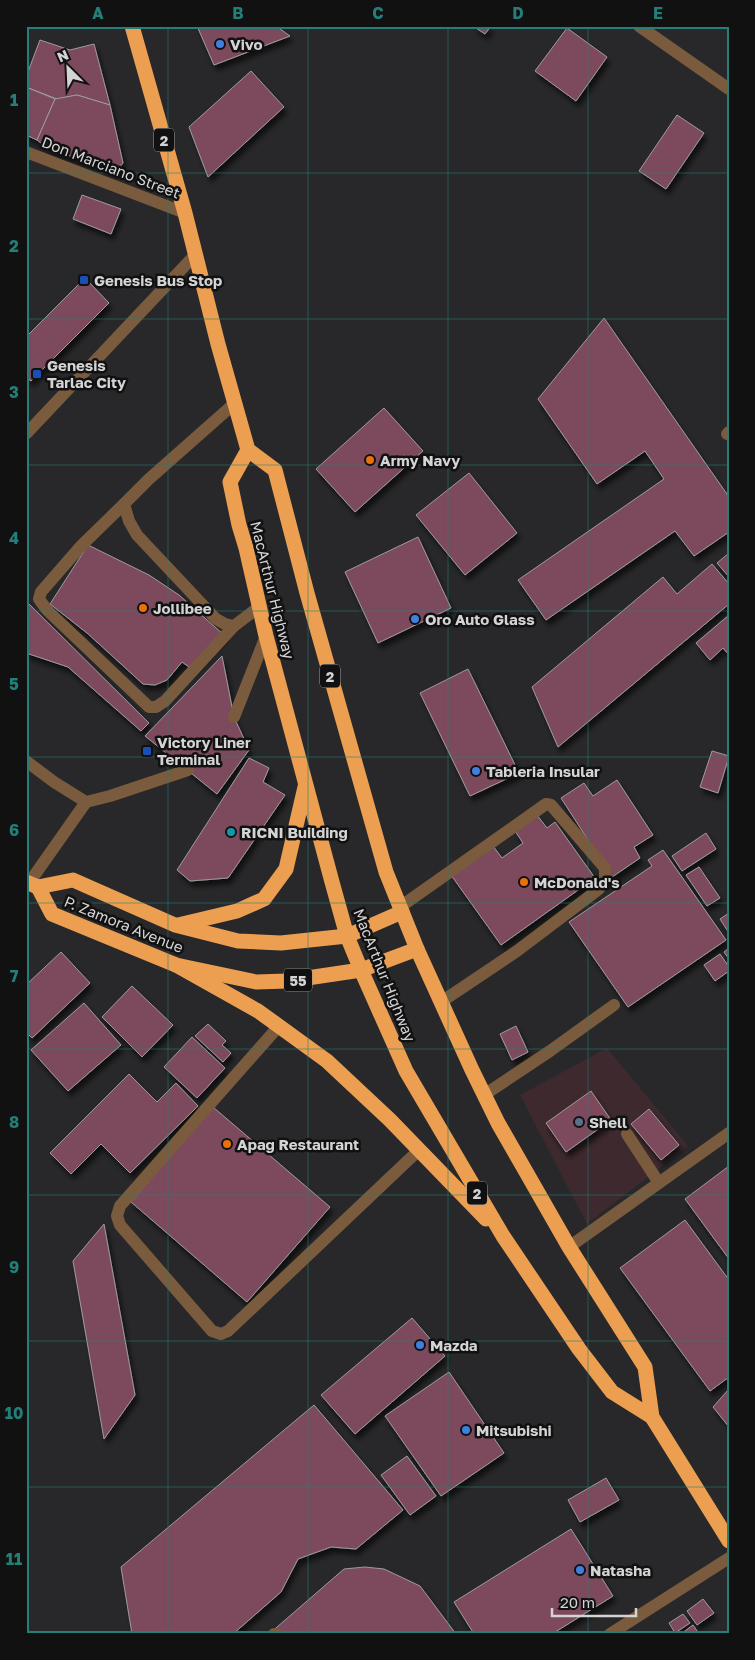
<svg xmlns="http://www.w3.org/2000/svg" width="755" height="1660" font-family="'Golos Text',sans-serif">
	<defs>
		<filter id="shadow"><feDropShadow dx="3" dy="5.5" stdDeviation="2.5" flood-color="#0009"/></filter>
	</defs>
	<rect width="100%" height="100%" fill="#28282a"/>
	<polygon fill="#3d292e" points="607,1048 688,1146 587,1224 520,1095"/>
	<g fill="#7b4a5d" stroke="#9f9b9c" filter="url(#shadow)">
		<polygon points="197,26 276,26 290,36 214,65"/>
		<polygon points="473,26 491,26 485,34"/>
		<polygon points="567,28 607,57 576,101 535,71"/>
		<polygon points="40,40 70,50 94,44 110,105 77,95 57,99 26,87 26,77"/>
		<polygon points="251,71 284,107 208,177 189,127"/>
		<polygon points="26,87 55,99 37,140 26,135"/>
		<polygon points="77,95 110,105 123,163 116,171 49,149 37,140 55,99"/>
		<polygon points="677,115 704,133 666,189 639,171"/>
		<polygon points="82,195 121,209 111,234 73,219"/>
		<polygon points="85,278 109,303 31,381 26,377 26,337"/>
		<polygon points="604,318 729,497 729,532 694,556 675,531 546,620 518,580 664,479 645,451 597,484 538,399"/>
		<polygon points="384,408 423,451 355,512 316,469"/>
		<polygon points="469,473 517,533 465,575 416,515"/>
		<polygon points="418,537 451,608 378,643 345,572"/>
		<polygon points="88,545 149,575 179,595 224,635 192,669 182,662 167,680 155,685 143,684 87,633 50,604"/>
		<polygon points="729,553 729,577 717,563"/>
		<polygon points="712,564 729,584 729,604 558,747 532,687 663,577 677,594"/>
		<polygon points="26,601 149,723 141,731 68,667 26,653"/>
		<polygon points="729,615 729,655 723,648 710,660 696,643"/>
		<polygon points="222,656 234,717 249,750 217,794 145,736"/>
		<polygon points="468,669 519,773 470,796 420,693"/>
		<polygon points="712,751 729,756 718,793 700,787"/>
		<polygon points="249,758 269,768 263,782 285,795 228,878 190,881 177,870"/>
		<polygon points="617,780 653,835 634,847 640,858 612,877 561,798 584,783 593,796"/>
		<polygon points="537,815 547,828 555,822 595,878 501,945 451,875 493,846 502,858 523,843 515,831"/>
		<polygon points="706,833 716,849 682,871 672,856"/>
		<polygon points="663,850 726,940 628,1007 569,922 652,866 648,860"/>
		<polygon points="699,867 720,898 707,906 686,875"/>
		<polygon points="729,913 729,933 720,919"/>
		<polygon points="729,948 729,959 724,952"/>
		<polygon points="61,952 90,983 32,1038 26,1032 26,985"/>
		<polygon points="720,954 729,967 729,971 715,981 704,965"/>
		<polygon points="132,986 173,1025 142,1057 102,1017"/>
		<polygon points="84,1003 121,1045 68,1091 31,1050"/>
		<polygon points="208,1024 226,1041 222,1045 231,1053 223,1062 195,1036"/>
		<polygon points="516,1026 528,1052 512,1060 500,1034"/>
		<polygon points="192,1037 225,1068 197,1098 164,1067"/>
		<polygon points="129,1074 157,1102 176,1083 198,1106 130,1173 101,1144 71,1174 50,1153"/>
		<polygon points="591,1091 611,1120 566,1152 546,1123"/>
		<polygon points="213,1107 330,1207 247,1302 131,1202"/>
		<polygon points="649,1109 679,1145 661,1160 631,1124"/>
		<polygon points="729,1166 729,1259 685,1199"/>
		<polygon points="685,1220 729,1280 729,1377 710,1391 620,1268"/>
		<polygon points="104,1224 135,1395 104,1439 73,1261"/>
		<polygon points="412,1318 445,1356 355,1434 321,1395"/>
		<polygon points="449,1372 504,1453 441,1496 385,1416"/>
		<polygon points="729,1389 729,1427 713,1407"/>
		<polygon points="314,1405 403,1510 356,1549 331,1547 298,1559 281,1592 233,1634 132,1634 121,1567"/>
		<polygon points="407,1456 436,1496 410,1515 381,1475"/>
		<polygon points="606,1478 619,1500 580,1522 568,1500"/>
		<polygon points="571,1529 613,1596 552,1634 474,1634 454,1602"/>
		<polygon points="365,1567 384,1569 420,1586 456,1634 269,1634 344,1569"/>
		<polygon points="703,1599 714,1613 697,1625 687,1611"/>
		<polygon points="683,1614 690,1623 675,1633 669,1623"/>
		<polygon points="693,1625 699,1634 681,1634"/>
	</g>
	<g fill="none" stroke-linecap="round" stroke-linejoin="round">
		<g stroke="#7a5b3e" stroke-width="12">
			<polyline points="235,403 149,479 124,504 129,521 137,535 216,619 225,624 234,626 259,607"/>
			<polyline points="26,434 195,255"/>
			<polyline points="727,434 729,432"/>
			<polyline points="124,504 81,546 41,592 39,599 47,610 149,707 156,707 165,701 234,626"/>
			<polyline points="234,717 266,636"/>
			<polyline points="26,761 54,782 86,802 110,796 188,770"/>
			<polyline points="29,883 86,802"/>
			<polyline points="400,907 546,804 551,805 605,868 605,878 599,889 517,951 441,1002"/>
			<polyline points="279,1026 120,1206 117,1216 120,1225 212,1331 221,1334 228,1331 419,1150"/>
			<polyline points="484,1095 550,1051 614,1005"/>
			<polyline points="627,1134 659,1183"/>
			<polyline points="274,1634 276,1634"/>
			<polyline points="610,1634 729,1558"/>
		</g>
		<g stroke="#7a5b3e" stroke-width="12">
			<polyline points="639,26 729,89"/>
			<polyline points="26,152 185,213"/>
			<polyline points="569,1247 729,1133"/>
		</g>
		<g stroke="#ec9f51" stroke-width="15">
			<polyline points="132,26 185,213 218,344 248,450 275,470 307,593 386,872 417,949 472,1070 498,1123 569,1247 645,1367 652,1417 729,1541"/>
			<polyline points="248,450 230,482 239,525 246,548 266,636 332,882 347,936 361,970 406,1071 503,1236 579,1349 612,1392 652,1417"/>
			<polyline points="26,882 38,887 73,880 175,925 238,941 281,943 347,936 402,912"/>
			<polyline points="38,887 52,914 176,965 256,982 287,981 361,970 417,949"/>
			<polyline points="178,925 237,911 264,899 286,869 305,787"/>
			<polyline points="176,965 258,1011 327,1061 390,1120 486,1219"/>
		</g>
	</g>
	<path fill="none" stroke="#237f78" stroke-width="1" stroke-opacity="0.55" d="M168,26v1608M308,26v1608M448,26v1608M588,26v1608M26,173h703M26,319h703M26,465h703M26,611h703M26,757h703M26,903h703M26,1049h703M26,1195h703M26,1341h703M26,1487h703"/>
	<g fill="#3f7fe0" stroke="#111112" stroke-width="2">
		<circle cx="220" cy="44" r="5"/>
		<circle cx="415" cy="619" r="5"/>
		<circle cx="476" cy="771" r="5"/>
		<circle cx="420" cy="1345" r="5"/>
		<circle cx="466" cy="1430" r="5"/>
		<circle cx="580" cy="1570" r="5"/>
	</g>
	<g fill="#1a4fb4" stroke="#111112" stroke-width="2">
		<rect x="79" y="275" width="10" height="10" rx="2.5"/>
		<rect x="32" y="369" width="10" height="10" rx="2.5"/>
		<rect x="142" y="746" width="10" height="10" rx="2.5"/>
	</g>
	<g fill="#e8710a" stroke="#111112" stroke-width="2">
		<circle cx="370" cy="460" r="5"/>
		<circle cx="143" cy="608" r="5"/>
		<circle cx="524" cy="882" r="5"/>
		<circle cx="227" cy="1144" r="5"/>
	</g>
	<circle fill="#0f9aa8" stroke="#111112" stroke-width="2" cx="231" cy="832" r="5"/>
	<circle fill="#5c6f8a" stroke="#111112" stroke-width="2" cx="579" cy="1122" r="5"/>
	<g text-anchor="middle" dominant-baseline="central" stroke-width="5" stroke-linejoin="round" paint-order="stroke">
		<g fill="#111112" stroke="#9a9a9a" stroke-width="1">
			<rect x="154" y="128.5" width="20" height="23" rx="4"/>
			<rect x="320" y="664.5" width="20" height="23" rx="4"/>
			<rect x="284" y="968.5" width="28" height="23" rx="4"/>
			<rect x="467" y="1181.5" width="20" height="23" rx="4"/>
		</g>
		<g font-size="14" font-weight="bold" fill="#d4d4d5">
			<text x="164" y="140">2</text>
			<text x="330" y="676">2</text>
			<text x="298" y="980">55</text>
			<text x="477" y="1193">2</text>
		</g>
		<g font-size="15" font-weight="bold" fill="#d4d4d5" stroke="#111112" text-anchor="start">
			<text x="230" y="44">Vivo</text>
			<text x="94" y="280">Genesis Bus Stop</text>
			<text x="47" y="365">Genesis<tspan x="47" dy="17">Tarlac City</tspan></text>
			<text x="380" y="460">Army Navy</text>
			<text x="153" y="608">Jollibee</text>
			<text x="425" y="619">Oro Auto Glass</text>
			<text x="157" y="742">Victory Liner<tspan x="157" dy="17">Terminal</tspan></text>
			<text x="486" y="771">Tableria Insular</text>
			<text x="241" y="832">RICNI Building</text>
			<text x="534" y="882">McDonald's</text>
			<text x="589" y="1122">Shell</text>
			<text x="237" y="1144">Apag Restaurant</text>
			<text x="430" y="1345">Mazda</text>
			<text x="476" y="1430">Mitsubishi</text>
			<text x="590" y="1570">Natasha</text>
		</g>
		<g font-size="15" fill="#d4d4d5" stroke="#111112">
			<text transform="translate(111 167) rotate(21)">Don Marciano Street</text>
			<text transform="translate(273 590) rotate(76)">MacArthur Highway</text>
			<text transform="translate(124 924) rotate(22)">P. Zamora Avenue</text>
			<text transform="translate(385 975) rotate(68)">MacArthur Highway</text>
		</g>
	</g>
	<rect width="755" height="1660" fill="none" stroke="#111112" stroke-width="55"/>
	<g transform="translate(68 68) rotate(336)" stroke="#111112" stroke-width="4" paint-order="stroke">
	<path d="M0-4L9 19L0 12L-9 19Z" fill="#d4d4d5"/>
	<text y="-8" font-size="14" font-weight="bold" text-anchor="middle" fill="#d4d4d5">N</text>
	</g>
	<path d="M552 1608v8h84v-8" fill="none" stroke="#d4d4d5" stroke-width="2.5"/>
	<text x="560" y="1608" font-size="15" fill="#d4d4d5" stroke="#111112" stroke-width="4" paint-order="stroke">20 m</text>
	<rect x="28" y="28" width="700" height="1604" fill="none" stroke="#237f78" stroke-width="2"/>
	<g font-size="16" text-anchor="middle" font-weight="bold" fill="#237f78">
		<text x="98" y="19">A</text>
		<text x="238" y="19">B</text>
		<text x="378" y="19">C</text>
		<text x="518" y="19">D</text>
		<text x="658" y="19">E</text>
		<text x="14" y="106">1</text>
		<text x="14" y="252">2</text>
		<text x="14" y="398">3</text>
		<text x="14" y="544">4</text>
		<text x="14" y="690">5</text>
		<text x="14" y="836">6</text>
		<text x="14" y="982">7</text>
		<text x="14" y="1128">8</text>
		<text x="14" y="1273">9</text>
		<text x="14" y="1419">10</text>
		<text x="14" y="1565">11</text>
	</g>
</svg>
